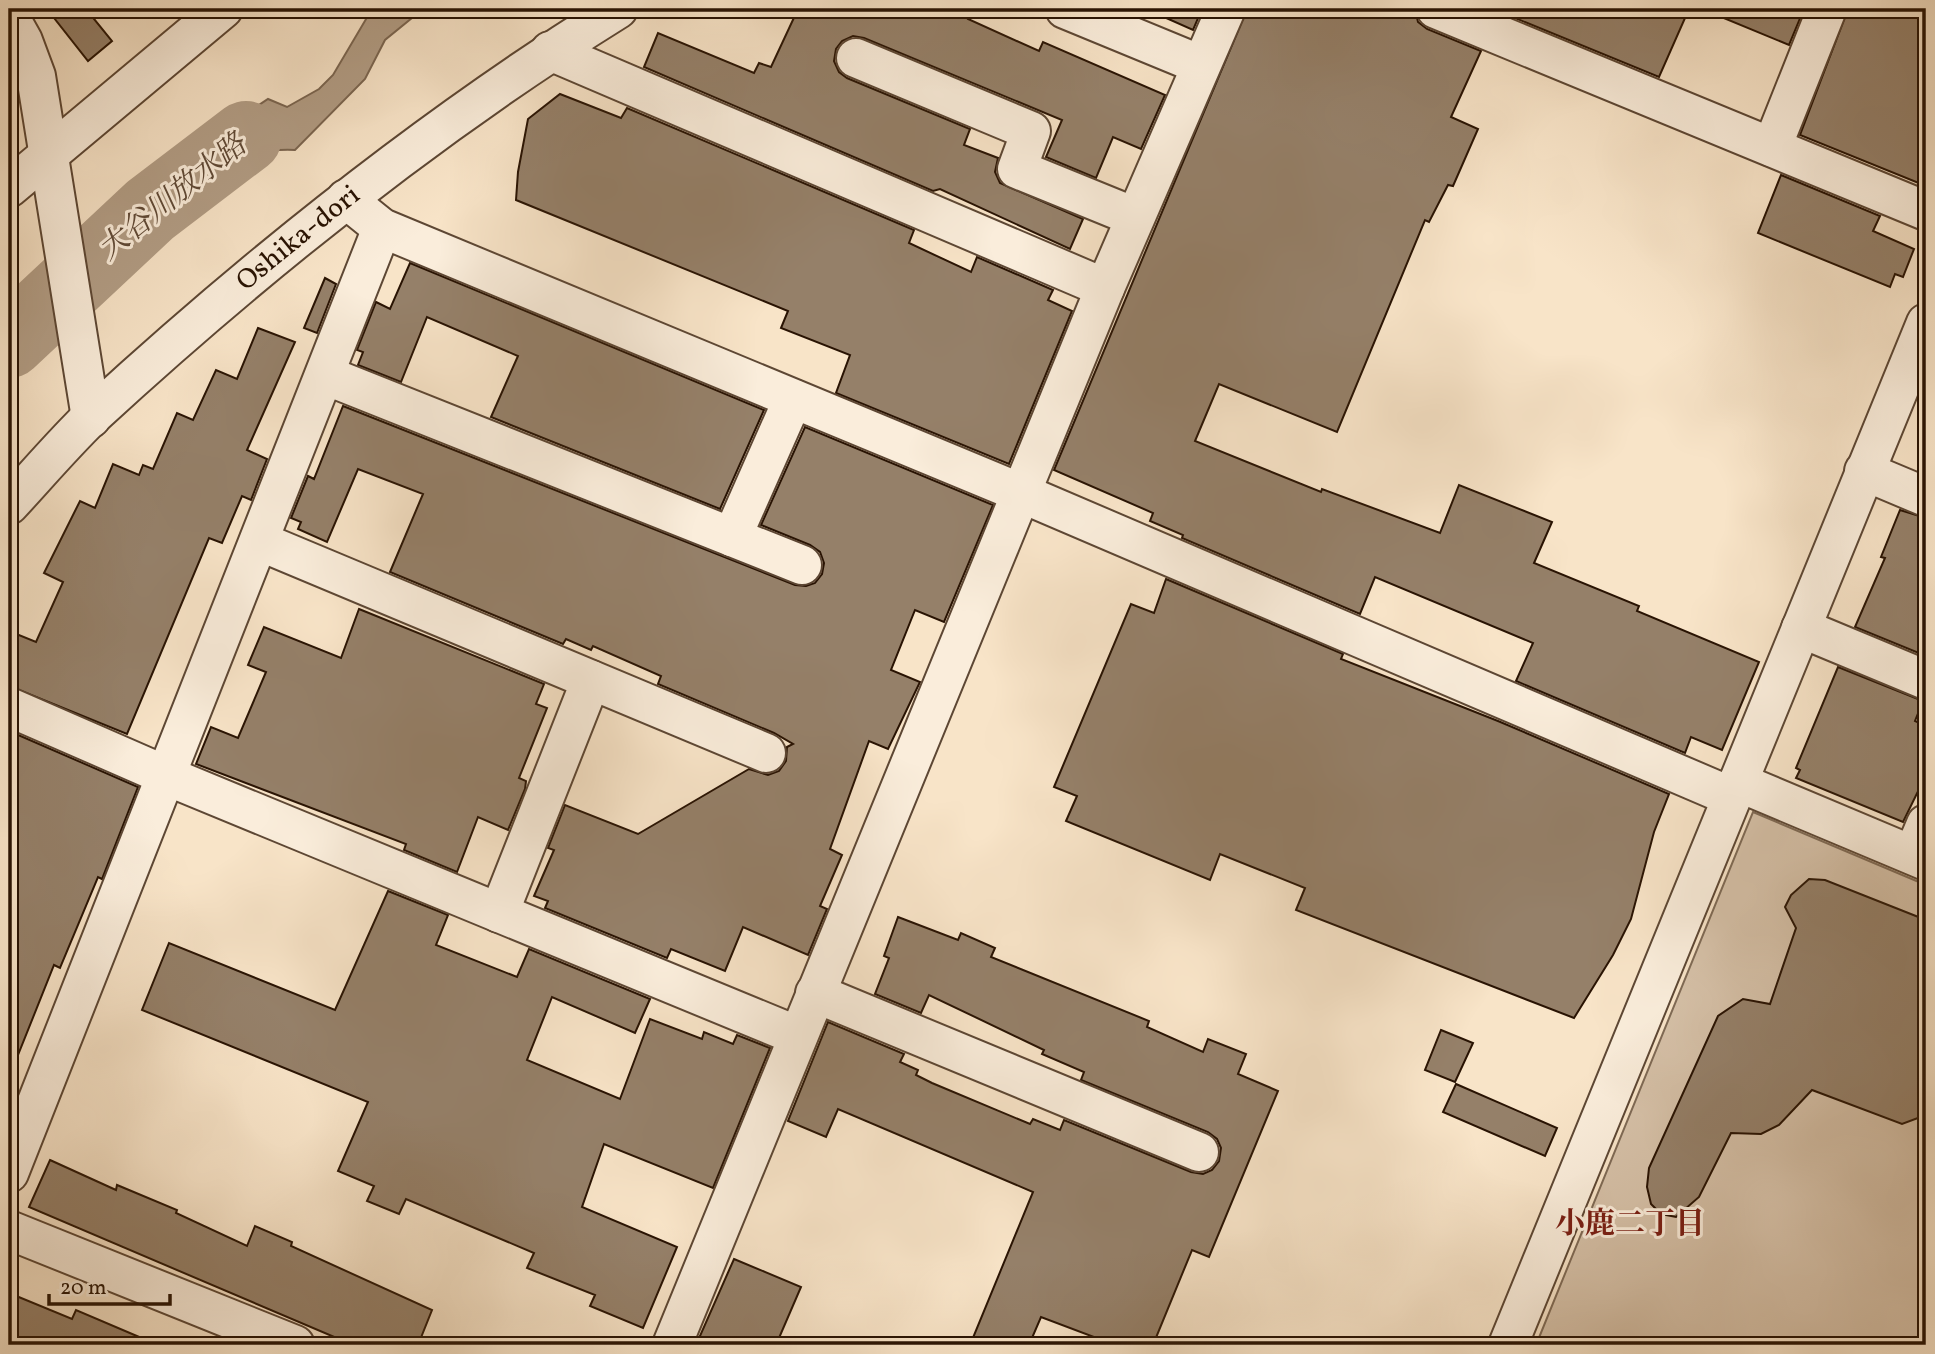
<svg xmlns="http://www.w3.org/2000/svg" width="1935" height="1354" font-family="Vollkorn,'Noto Serif JP',serif">
	<rect width="100%" height="100%" fill="#f8e4c8"/>
	<filter id="stains"><feTurbulence type="fractalNoise" baseFrequency=".00286" numOctaves="4"/><feColorMatrix values="0 0 0 0 .2 0 0 0 0 .09 0 0 0 0 .02 0 0 0 .5 -.17"/></filter>
	<radialGradient id="worn" r=".72"><stop offset=".6" stop-color="#630" stop-opacity="0"/><stop offset="1" stop-color="#630" stop-opacity=".3"/></radialGradient>
	<polygon fill="#d5c0a7" stroke="#7f6a55" stroke-width="2" points="1753,812 1926,885 1926,1345 1536,1345"/>
	<path fill="#b29d85" stroke="#7b6651" stroke-width="2" d="M372,9h51l-38,31 -20,39 -70,71c-52,-3 -92,25 -133,54l56,-72 50,-33 19,8 32,-18 14,-14z"/>
	<g fill="none" stroke-linecap="round" stroke-linejoin="round">
		<polyline stroke="#b29d85" stroke-width="72" points="9,342 150,210 246,137"/>
	</g>
	<g fill="#958069" stroke="#291303" stroke-width="2">
		<polygon points="47,9 86,9 112,41 88,61"/>
		<polygon points="798,9 972,9 968,19 1039,51 1043,42 1165,95 1141,149 1113,137 1096,178 1046,157 1062,120 864,38 853,36 842,41 836,49 834,61 839,72 847,78 970,129 964,145 998,158 995,172 1000,183 1083,219 1070,249 940,189 933,191 644,67 658,33 754,73 759,63 771,67"/>
		<polygon points="1146,9 1202,9 1193,30"/>
		<polygon points="1247,9 1415,9 1418,22 1427,29 1481,51 1451,117 1478,129 1453,186 1448,185 1429,222 1425,220 1337,432 1219,384 1195,441 1321,492 1322,489 1440,533 1459,485 1552,522 1534,563 1639,606 1637,611 1759,662 1722,750 1691,737 1685,753 1516,681 1533,643 1375,577 1360,614 1182,538 1183,535 1150,521 1153,513 1054,470"/>
		<polygon points="1493,9 1689,9 1659,77"/>
		<polygon points="1702,9 1804,9 1789,45"/>
		<polygon points="1848,9 1926,9 1926,186 1800,135"/>
		<polygon points="560,94 621,118 627,108 914,230 909,243 971,272 977,257 1053,290 1048,300 1072,311 1009,464 836,393 850,355 781,328 788,311 516,200 518,172 528,119"/>
		<polygon points="1781,175 1880,216 1873,231 1914,249 1903,277 1895,274 1890,287 1758,233"/>
		<polygon points="410,263 764,410 720,509 491,417 518,356 427,317 401,382 358,365 363,352 357,350 376,302 390,309"/>
		<polygon points="325,278 336,284 317,333 304,328"/>
		<polygon points="258,328 295,342 247,450 267,459 251,500 242,496 222,543 209,538 127,734 9,686 9,631 36,642 63,582 44,573 80,501 95,508 113,464 139,475 143,465 153,469 177,413 193,420 216,370 237,379"/>
		<polygon points="343,406 795,585 806,586 815,583 822,574 824,563 820,552 810,545 761,525 805,427 993,505 944,622 915,610 891,670 920,682 888,749 869,741 830,849 842,855 820,906 827,909 808,955 743,927 725,971 671,949 667,958 545,908 548,901 534,896 554,850 548,848 565,805 638,834 749,769 768,775 779,771 786,761 787,747 793,744 774,733 658,684 661,676 593,646 591,650 566,639 563,644 390,572 423,494 358,469 327,542 298,529 301,522 291,518 308,476 314,479"/>
		<polygon points="1900,510 1926,518 1926,656 1855,627 1885,558 1881,557"/>
		<polygon points="1166,579 1343,654 1341,659 1498,721 1669,794 1654,832 1631,919 1613,955 1574,1018 1296,910 1305,888 1220,854 1210,880 1066,821 1077,796 1054,787 1131,604 1154,613"/>
		<polygon points="359,609 544,684 536,704 547,708 519,778 526,781 525,789 508,830 478,817 457,872 404,850 406,844 196,764 211,727 238,738 266,672 248,665 264,627 341,658"/>
		<polygon points="1838,667 1923,701 1915,721 1926,726 1926,775 1903,822 1796,778 1800,770 1796,768"/>
		<polygon points="9,731 138,787 102,879 98,877 60,968 54,965 10,1075"/>
		<polygon points="1809,879 1825,880 1926,920 1926,1115 1902,1124 1812,1090 1779,1125 1761,1134 1731,1133 1699,1197 1676,1217 1661,1214 1651,1204 1647,1187 1649,1168 1718,1016 1743,999 1770,1004 1796,928 1785,907 1791,895"/>
		<polygon points="388,891 448,915 436,945 517,977 529,949 650,999 635,1033 552,997 527,1060 620,1099 650,1019 702,1039 704,1032 733,1044 737,1035 770,1048 713,1188 604,1144 582,1207 677,1247 643,1328 590,1306 595,1295 527,1268 534,1253 406,1199 399,1214 367,1201 374,1186 338,1171 368,1102 142,1010 169,943 335,1010"/>
		<polygon points="898,917 958,940 961,933 995,948 991,957 1149,1021 1147,1027 1203,1052 1208,1039 1246,1054 1238,1074 1278,1091 1209,1257 1192,1250 1153,1345 1115,1345 1041,1317 1029,1345 970,1345 1033,1192 838,1109 826,1137 788,1121 828,1022 904,1054 900,1062 918,1070 916,1075 932,1083 1030,1124 1033,1119 1060,1130 1064,1120 1191,1172 1203,1174 1212,1170 1219,1161 1221,1148 1217,1139 1208,1132 1081,1080 1084,1072 1042,1054 1044,1050 929,995 921,1013 875,994 889,958 884,956"/>
		<polygon points="1441,1030 1473,1043 1455,1082 1425,1070"/>
		<polygon points="1456,1084 1557,1128 1545,1156 1443,1112"/>
		<polygon points="50,1160 116,1190 117,1185 177,1210 176,1213 247,1246 255,1226 292,1242 291,1246 432,1310 418,1345 353,1345 29,1207"/>
		<polygon points="734,1259 801,1287 776,1345 696,1345"/>
		<polygon points="9,1293 72,1319 76,1310 158,1345 27,1345 9,1338"/>
	</g>
	<g fill="none" stroke-linecap="round" stroke-linejoin="round">
		<g stroke="#5d4734" stroke-width="42">
			<g id="minor">
				<polyline points="1065,9 1201,65"/>
				<polyline points="1436,9 1926,211"/>
				<polyline points="550,51 1105,288"/>
				<polyline points="856,58 1031,131 1017,169 1135,217"/>
				<polyline points="1772,147 1827,9"/>
				<polyline points="346,199 382,228 1021,493 1732,797"/>
				<polyline points="325,375 802,565"/>
				<polyline points="1864,471 1926,497"/>
				<polyline points="732,537 793,399"/>
				<polyline points="259,541 766,753"/>
				<polyline points="1801,628 1926,680"/>
				<polyline points="9,707 167,776 798,1036"/>
				<polyline points="1738,782 1926,861"/>
				<polyline points="1913,855 1926,824"/>
				<polyline points="499,913 591,680"/>
				<polyline points="815,993 1199,1152"/>
				<polyline points="9,1173 382,228"/>
				<polyline points="9,1230 295,1345"/>
				<polyline points="672,1345 1105,288 1226,9"/>
			</g>
		</g>
		<g stroke="#5d4734" stroke-width="42">
			<g id="tertiary">
				<polyline points="9,16 23,41 36,76 91,418"/>
				<polyline points="9,188 223,9"/>
				<path id="s1" d="M9,505c27,-29 54,-61 83,-89 163,-150 338,-290 526,-407"/>
				<polyline points="1508,1345 1926,323"/>
			</g>
		</g>
		<use href="#minor" stroke="#faeddb" stroke-width="38"/>
		<use href="#tertiary" stroke="#faeddb" stroke-width="38"/>
	</g>
	<g text-anchor="middle" dominant-baseline="central" stroke-width="6" stroke-linejoin="round" paint-order="stroke">
		<g font-size="28" fill="#291303" stroke="#faeddb">
			<text stroke="none"><textPath href="#s1" startOffset="394">Oshika-dori</textPath></text>
		</g>
		<g font-size="30" font-style="italic" fill="#604a37" stroke="#faeddb">
			<text transform="translate(173 198) rotate(-39)">大谷川放水路</text>
		</g>
		<g font-size="30" font-weight="bold" fill="#7a1f14" stroke="#faeddb">
			<text x="1630" y="1225">小鹿二丁目</text>
		</g>
	</g>
	<rect width="1935" height="1354" fill="none" stroke="#f8e4c8" stroke-width="35"/>
	<rect x="10" y="10" width="1914" height="1333" fill="none" stroke="#291303" stroke-width="3.5"/>
	<rect x="18" y="18" width="1900" height="1319" fill="none" stroke="#291303" stroke-width="2"/>
	<path d="M49 1294v10h121v-10" fill="none" stroke="#291303" stroke-width="3.5"/>
	<text x="60" y="1294" font-size="21" fill="#291303" stroke="#faeddb" stroke-width="5" paint-order="stroke">20 m</text>
	<rect width="100%" height="100%" filter="url(#stains)"/>
	<rect width="100%" height="100%" fill="url(#worn)"/>
</svg>
